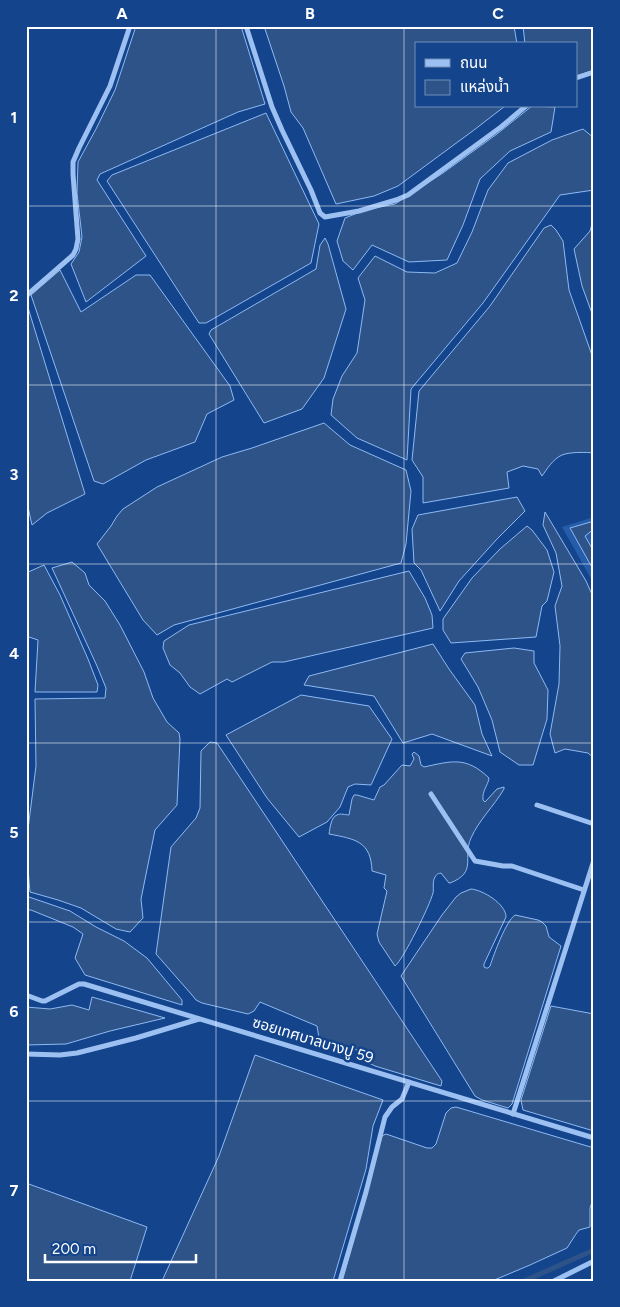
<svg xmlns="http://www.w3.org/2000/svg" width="620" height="1307" font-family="Figtree,'Noto Sans Thai',sans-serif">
	<rect width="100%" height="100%" fill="#13448c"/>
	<polygon fill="#255dab" points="594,517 594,584 562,527"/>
	<g fill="#2e5388" stroke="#8ebaf4">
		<polygon points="136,26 241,26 265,104 238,112 100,174 97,180 146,256 86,302 71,264 79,252 82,237 77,193 78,162 96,129 115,90"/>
		<polygon points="264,26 514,26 517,44 416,44 416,106 505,106 474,130 398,186 374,196 336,204 303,128 291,112 284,86"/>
		<polygon points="523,26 594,26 594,70 576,76 576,44 525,44"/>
		<polygon points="532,106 555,107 551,132 510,151 480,179 463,225 447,260 409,262 372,245 353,270 343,261 337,241 345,218 365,210 395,204 443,173 497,134"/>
		<polygon points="266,113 319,224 311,263 206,323 199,323 107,181 112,175"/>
		<polygon points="583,129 594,138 594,190 560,195 483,303 411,389 407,460 357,438 331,415 333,399 342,376 357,353 365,300 358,278 375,256 407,272 435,273 457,263 472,232 488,190 508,163 552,140"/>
		<polygon points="594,217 594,319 582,286 574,249 590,231"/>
		<path d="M551,225l5,5 7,11 6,49 25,71v92c-8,-1 -25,-1 -32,2 -9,4 -15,14 -20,21l-4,-7 -15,-3 -16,6 2,16 -86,15v-26l-11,-17 7,-69 71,-85 54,-78z"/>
		<polygon points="325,238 328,244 346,309 324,378 302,409 264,423 209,334 211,330 316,269 320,245"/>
		<polygon points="60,270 81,312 136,275 150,275 230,386 234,400 207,414 195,442 146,460 103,484 94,481 31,295"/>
		<polygon points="26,301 85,494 47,513 32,525 26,498"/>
		<polygon points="324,423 350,445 406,470 411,491 406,544 401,563 174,625 157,635 143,620 97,544 111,526 117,516 123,509 157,487 222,457 252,448"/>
		<polygon points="517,497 525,511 497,539 459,581 440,611 421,570 414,563 412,529 418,515"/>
		<polygon points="545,512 586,581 594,599 594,758 588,753 565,749 555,753 550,734 559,684 560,646 555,606 562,586 556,553 543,525"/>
		<polygon points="594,521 594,529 585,536 594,552 594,571 570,528"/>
		<polygon points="527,526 532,530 547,550 554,572 547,601 542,606 536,637 451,643 443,630 443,619 472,578 500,549"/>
		<polygon points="72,562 85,573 89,585 105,601 120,625 144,672 153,698 167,722 179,733 180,739 177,805 155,830 141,899 143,918 130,932 116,929 81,908 58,900 30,892 26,845 36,766 35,699 105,698 106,688 97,666 52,568"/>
		<polygon points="44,565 60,595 88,659 98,685 97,692 35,692 38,640 26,636 26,573"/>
		<polygon points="409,571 425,598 432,615 433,628 284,662 272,662 232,682 227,679 200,694 190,687 180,673 170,665 163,648 164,641 189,625"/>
		<polygon points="433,644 449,669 475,705 482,734 492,756 432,734 403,743 374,696 304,685 309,676"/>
		<polygon points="514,648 534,651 534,663 548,690 547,719 533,765 519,765 500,752 492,720 478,687 461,659 465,653"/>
		<polygon points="301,695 369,706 392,739 371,785 355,784 348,787 340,807 327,822 299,837 267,798 226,735"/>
		<polygon points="210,742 217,743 442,1081 441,1086 375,1066 363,1060 357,1050 319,1038 317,1026 260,1002 254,1011 248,1014 202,1003 196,1000 192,995 156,954 171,847 196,818 200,808 201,751"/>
		<path d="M414,752l5,4 2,9 3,2c28,-6 42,-11 65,11 -1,8 -7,12 -6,22l2,2 12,-13 7,-2v2c-10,17 -25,31 -33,49 -9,20 7,34 -21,45h-1l-8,-10c-4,1 -4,1 -6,4 -3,5 -1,11 -2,16 -3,12 -30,67 -38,73l-16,-24 -2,-8 10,-43 -3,-3 2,-13 -14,-4c-1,-30 -17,-32 -43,-37 1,-6 2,-17 8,-19 3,-2 9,0 12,0l3,-16 2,-4h3l17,5 6,-13 4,-2 18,-20 8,1 4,-7 -2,-5z"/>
		<path d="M471,889c12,1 35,15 35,28l-22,47v3l2,1h2l2,-2c4,-12 16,-45 25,-51l23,5 4,2 4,4 3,11 12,9 -49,158 -4,4 -26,-8 -7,-4 -74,-120 41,-61 14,-18 5,-4z"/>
		<polygon points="26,896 70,911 96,927 124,941 147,958 182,1000 182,1005 85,975 75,958 83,934 73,927 31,910 26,910"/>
		<polygon points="92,997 165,1018 110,1031 66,1044 26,1045 26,1007 50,1009 72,1005 89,1010"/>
		<polygon points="551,1006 594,1014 594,1131 523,1110 521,1100"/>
		<polygon points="255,1055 383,1100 373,1126 366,1169 333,1281 162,1281 219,1156"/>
		<polygon points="456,1107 594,1148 594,1196 590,1208 590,1227 579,1230 576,1234 567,1248 530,1265 492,1281 342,1281 382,1136 386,1134 389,1135 427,1148 432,1148 436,1144 446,1113 451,1108"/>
		<polygon points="26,1183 147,1227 130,1281 26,1281"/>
	</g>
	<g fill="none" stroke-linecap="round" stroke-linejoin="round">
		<polyline stroke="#2e5388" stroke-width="5" points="524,1281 594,1250"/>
		<g stroke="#9cc0f1" stroke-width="5">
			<polyline points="246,26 272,107 282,130 311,190 320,213 325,217 359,211 396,200 408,195 501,127 526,106"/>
			<polyline points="576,78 594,72"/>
			<polyline points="26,296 73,255 76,249 78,239 73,174 73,162 79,148 110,86 130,26"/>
			<polyline points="431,794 475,861 503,866 512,866 584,890"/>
			<polyline points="537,805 594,824"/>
			<polyline points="26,995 42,1001 45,1001 79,984 84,984 594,1138"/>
			<polyline points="26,1054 60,1055 77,1053 136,1038 199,1019"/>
			<polyline points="513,1114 594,860"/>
			<polyline points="340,1281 366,1192 385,1117 392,1107 402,1099 409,1082"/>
			<polyline points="554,1281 594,1261"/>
		</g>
	</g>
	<path fill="none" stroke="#fff" stroke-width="1" stroke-opacity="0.55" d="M216,26v1255M404,26v1255M26,206h568M26,385h568M26,564h568M26,743h568M26,922h568M26,1101h568"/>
	<g text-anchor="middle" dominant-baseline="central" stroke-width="5" stroke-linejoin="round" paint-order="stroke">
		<g font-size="15" fill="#fff" stroke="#13448c">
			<text transform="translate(313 1040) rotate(17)">ซอยเทศบาลบางปู 59</text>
		</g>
	</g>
	<rect width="620" height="1307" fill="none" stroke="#13448c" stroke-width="55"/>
	<rect x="415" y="42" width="162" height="65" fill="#13448c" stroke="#718fba"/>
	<rect x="425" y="59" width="25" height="8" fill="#9cc0f1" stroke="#718fba"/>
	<text x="460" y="68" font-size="15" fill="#ffffff">ถนน</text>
	<rect x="425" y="80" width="25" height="15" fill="#2e5388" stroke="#718fba"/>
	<text x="460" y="92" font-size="15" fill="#ffffff">แหล่งน้ำ</text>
	<path d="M45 1254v8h151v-8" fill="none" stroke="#ffffff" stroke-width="2.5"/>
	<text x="52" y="1254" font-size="15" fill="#ffffff" stroke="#13448c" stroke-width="4" paint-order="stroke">200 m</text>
	<rect x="28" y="28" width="564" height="1252" fill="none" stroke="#fff" stroke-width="2"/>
	<g font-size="16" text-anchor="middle" font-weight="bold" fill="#fff">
		<text x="122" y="19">A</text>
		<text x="310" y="19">B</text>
		<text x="498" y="19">C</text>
		<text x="14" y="123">1</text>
		<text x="14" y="301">2</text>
		<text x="14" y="480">3</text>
		<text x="14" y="659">4</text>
		<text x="14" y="838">5</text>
		<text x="14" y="1017">6</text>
		<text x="14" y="1196">7</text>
	</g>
</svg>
